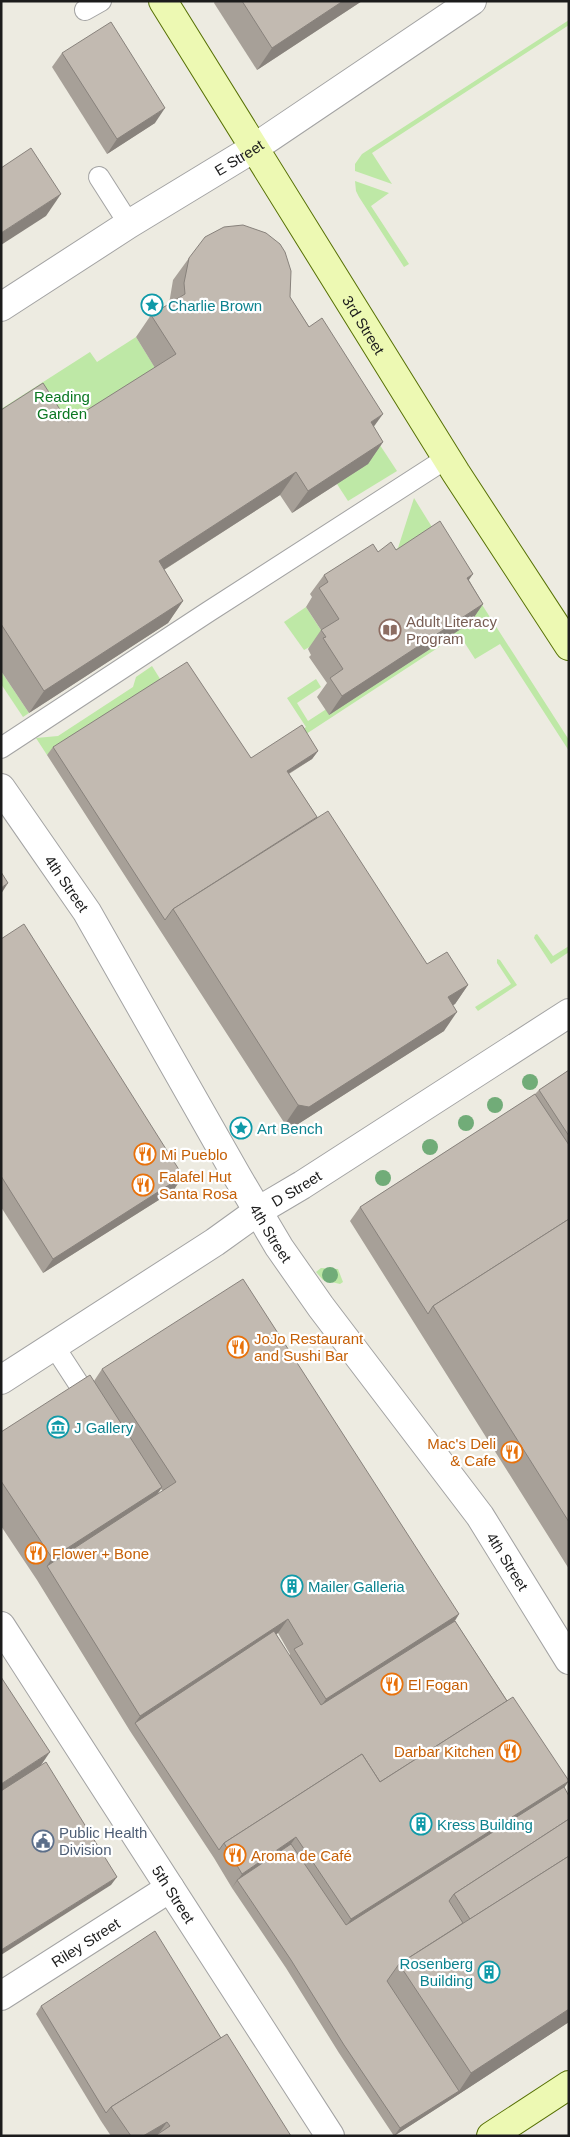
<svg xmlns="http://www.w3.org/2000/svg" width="570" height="2137" font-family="Arial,sans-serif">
	<rect width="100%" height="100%" fill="#edebe1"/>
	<g fill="#bee8a6">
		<polygon points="569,20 569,25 372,153 392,184 355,171 355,164 362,154"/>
		<polygon points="355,181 389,193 371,206 409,264 404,267 359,197 356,191"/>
		<polygon points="136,337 160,376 53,445 1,411 1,409 90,352 97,362"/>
		<polygon points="372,433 397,471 348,501 337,484"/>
		<polygon points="414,498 453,561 378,561 398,548"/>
		<polygon points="470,586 569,740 569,751 500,644 475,659 459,634 300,738 296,733 306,727 287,698 316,679 321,687 297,703 308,721 325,710"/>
		<polygon points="306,607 326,638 304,650 284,622"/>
		<polygon points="152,666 162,682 47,755 36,738 58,736 133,687 136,677"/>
		<polygon points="1,671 29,713 23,717 1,684"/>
		<polygon points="537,934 553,956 569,946 569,952 551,964 534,938 535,935"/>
		<polygon points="497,959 500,960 517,985 478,1011 475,1007 511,984 497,963"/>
		<polygon points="321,1268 338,1269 343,1282 340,1284 323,1280 316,1272"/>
	</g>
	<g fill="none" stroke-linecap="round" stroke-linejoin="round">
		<g stroke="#a3a3a3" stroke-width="22">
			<g id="service">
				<polyline points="85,10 101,1"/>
				<polyline points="99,177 129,224"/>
				<polyline points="1,748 208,612 447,458"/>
				<polyline points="54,1346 93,1406"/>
			</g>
		</g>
		<g stroke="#a3a3a3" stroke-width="30">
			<g id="minor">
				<path id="s1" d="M1,1380l214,-138 43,-31 44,-26 267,-172"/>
				<path id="s2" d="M1,1626l329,510"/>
				<path id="s3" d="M1,1996l169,-108"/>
			</g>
		</g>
		<g stroke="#a3a3a3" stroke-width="30">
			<g id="tertiary">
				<path id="s4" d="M1,307l128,-83 125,-76 218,-147"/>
				<path id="s5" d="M1,788l86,124 150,264 42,71 42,60 159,209 89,144"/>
			</g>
		</g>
		<g stroke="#577105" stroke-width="30">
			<g id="secondary">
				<path id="s6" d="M163,1l293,472 113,173"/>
				<polyline points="491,2136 569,2085"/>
			</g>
		</g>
		<use href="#service" stroke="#fff" stroke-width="20"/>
		<use href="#minor" stroke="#fff" stroke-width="28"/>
		<use href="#tertiary" stroke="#fff" stroke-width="28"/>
		<use href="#secondary" stroke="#edf9b3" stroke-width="28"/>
	</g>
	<g fill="#71ac78">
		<circle cx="530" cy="1082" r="8"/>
		<circle cx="495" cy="1105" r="8"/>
		<circle cx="466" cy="1123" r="8"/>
		<circle cx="430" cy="1147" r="8"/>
		<circle cx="383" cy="1178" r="8"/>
		<circle cx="330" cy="1275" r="8"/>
	</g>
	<g fill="#a7a098" fill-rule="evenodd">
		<polygon points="215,1 362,1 257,70 214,3"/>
		<polygon points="62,53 155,123 107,154 52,67"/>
		<polygon points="189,258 290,297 383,442 368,464 292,513 280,495 164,570 183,601 168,623 29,713 1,671 1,410 68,422 155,368 136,337 151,315 169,304 173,280"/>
		<polygon points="396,550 469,580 483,604 470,623 329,715 317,697 327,683 309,657 311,655 308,649 321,630 306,607 312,597 310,594 324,575 378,552"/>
		<polygon points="53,747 251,758 318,751 312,759 289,774 317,817 427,964 468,985 455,1004 453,1005 444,1031 295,1126 285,1124 47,755"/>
		<polygon points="1,939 183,1176 173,1191 43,1273 1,1207"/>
		<polygon points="569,1070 569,1569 350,1221 360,1207 535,1094 539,1090"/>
		<path d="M102,1369l357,245 -4,7 109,166 5,235 -116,76 -59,38 -55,-83 -53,-85 -54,-80 -18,-30 -84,-127 -93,-151 -36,-54v-94l93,-51zM161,1489l2,2 -6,4zM278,1633l12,21 -1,2 -13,-22z"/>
		<polygon points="41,2006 221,2038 291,2136 111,2136 101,2121 36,2014"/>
	</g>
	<g fill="#88827c">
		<polygon points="343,1 362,1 257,70 272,48"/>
		<polygon points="165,108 155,123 107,154 117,139"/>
		<polygon points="61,194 46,216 1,245 1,233"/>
		<polygon points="383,414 367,436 371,422"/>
		<polygon points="383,442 368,464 292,513 308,491"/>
		<polygon points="296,472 280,495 143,583 159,561"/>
		<polygon points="473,574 460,593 467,578"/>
		<polygon points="183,601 168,623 29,713 44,691"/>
		<polygon points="483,604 470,623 329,715 342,696"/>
		<polygon points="318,751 312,759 281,778 287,771"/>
		<polygon points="8,883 1,894 1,888"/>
		<polygon points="468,985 455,1004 434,1016 448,997"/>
		<polygon points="457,1012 444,1031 295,1126 285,1124 298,1105"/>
		<polygon points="183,1176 173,1191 43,1273 53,1259"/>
		<polygon points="162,1487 147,1509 47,1566 52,1558"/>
		<polygon points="459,1614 449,1629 316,1713 326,1699"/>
		<polygon points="288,1619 278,1633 137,1726 135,1723 140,1716"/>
		<polygon points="50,1752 35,1774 1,1796 1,1784"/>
		<polygon points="569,1781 559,1795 341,1933 351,1919"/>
		<polygon points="296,1837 286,1851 237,1880 232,1888 242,1874"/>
		<polygon points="117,1877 111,1885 1,1955 1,1950"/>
		<polygon points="569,2009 569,2022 453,2098 394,2136 400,2128 459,2091 471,2073"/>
		<polygon points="167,2122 157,2136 143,2136"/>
	</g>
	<g fill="#c2bab1" stroke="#88827c">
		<polygon points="242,1 343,1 272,48"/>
		<polygon points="111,22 165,108 117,139 62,53"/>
		<polygon points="31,148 61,194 1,233 1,168"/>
		<polygon points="243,225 266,233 280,244 285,252 291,271 290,297 309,327 322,318 383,414 371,422 383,442 308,491 296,472 159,561 183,601 44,691 1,624 1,410 43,383 68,422 176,354 151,315 185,294 184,283 189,258 205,237 224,227"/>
		<polygon points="440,521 473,574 467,578 483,604 342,696 330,678 343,669 323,638 326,637 321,630 339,619 319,588 328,582 324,575 373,544 378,552 391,542 396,550"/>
		<polygon points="187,662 251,758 302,725 318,751 287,771 317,817 173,909 165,920 53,747"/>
		<polygon points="328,811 427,964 447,952 468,985 448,997 457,1012 309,1107 298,1105 173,909"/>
		<polygon points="1,872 8,883 1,888"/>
		<polygon points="24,924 183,1176 53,1259 1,1176 1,939"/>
		<polygon points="569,1070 569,1136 539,1090"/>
		<polygon points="535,1094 569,1145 569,1219 433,1306 428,1314 360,1207"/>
		<polygon points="569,1219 569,1522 433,1306"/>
		<polygon points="243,1279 459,1614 326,1699 294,1649 303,1644 288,1619 140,1716 47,1566 176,1482 102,1369"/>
		<polygon points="90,1375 162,1487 52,1558 1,1481 1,1432"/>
		<polygon points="455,1621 507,1701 380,1782 362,1754 224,1843 219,1850 135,1723 274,1631 321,1705"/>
		<polygon points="1,1677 50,1752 1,1784"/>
		<polygon points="513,1697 569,1781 351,1919 296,1837 242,1874 224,1843 362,1754 380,1782"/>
		<polygon points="46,1762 117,1877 1,1950 1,1791"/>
		<polygon points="564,1787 569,1796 569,1819 454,1894 449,1901 463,1923 399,1964 387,1981 459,2091 400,2128 344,2045 291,1960 237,1880 291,1844 346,1925"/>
		<polygon points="569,1819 569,1856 470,1919 454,1894"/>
		<polygon points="569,1856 569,2009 471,2073 399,1964"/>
		<polygon points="155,1931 221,2038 111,2107 106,2113 41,2006"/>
		<polygon points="227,2034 291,2136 155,2136 170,2126 167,2122 143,2136 131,2136 111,2107"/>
	</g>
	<defs>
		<g id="sight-ring" transform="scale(1.125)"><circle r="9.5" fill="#fff" stroke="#0f9aa8" stroke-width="1.5"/><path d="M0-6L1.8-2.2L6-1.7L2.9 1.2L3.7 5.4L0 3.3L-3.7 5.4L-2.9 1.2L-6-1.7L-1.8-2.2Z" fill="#0f9aa8"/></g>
		<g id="library-ring" transform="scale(1.125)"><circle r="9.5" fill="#fff" stroke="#8d6e63" stroke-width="1.5"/><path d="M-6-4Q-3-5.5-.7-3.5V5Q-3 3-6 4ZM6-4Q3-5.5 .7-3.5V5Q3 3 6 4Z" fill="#8d6e63"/></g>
		<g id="restaurant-ring" transform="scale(1.125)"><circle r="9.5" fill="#fff" stroke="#e8710a" stroke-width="1.5"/><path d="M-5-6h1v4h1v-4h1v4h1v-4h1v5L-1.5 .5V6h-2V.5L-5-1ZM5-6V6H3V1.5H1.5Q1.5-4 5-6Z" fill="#e8710a"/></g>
		<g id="museum-ring" transform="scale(1.125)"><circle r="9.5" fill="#fff" stroke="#0f9aa8" stroke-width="1.5"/><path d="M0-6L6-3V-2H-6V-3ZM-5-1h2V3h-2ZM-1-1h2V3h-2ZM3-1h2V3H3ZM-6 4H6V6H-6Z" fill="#0f9aa8"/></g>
		<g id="building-ring" transform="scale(1.125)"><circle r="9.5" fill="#fff" stroke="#0f9aa8" stroke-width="1.5"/><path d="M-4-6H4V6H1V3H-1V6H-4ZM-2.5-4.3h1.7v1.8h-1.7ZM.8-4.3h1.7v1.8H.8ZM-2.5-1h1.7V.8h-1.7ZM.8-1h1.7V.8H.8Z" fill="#0f9aa8"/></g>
		<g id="civic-ring" transform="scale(1.125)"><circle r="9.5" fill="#fff" stroke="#5c6f8a" stroke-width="1.5"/><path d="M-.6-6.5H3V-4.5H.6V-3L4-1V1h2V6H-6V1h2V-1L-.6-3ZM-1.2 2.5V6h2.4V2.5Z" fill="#5c6f8a"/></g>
	</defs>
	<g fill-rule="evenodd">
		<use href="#sight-ring" x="152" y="305"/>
		<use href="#library-ring" x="390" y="630"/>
		<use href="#sight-ring" x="241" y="1128"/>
		<use href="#restaurant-ring" x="145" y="1154"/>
		<use href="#restaurant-ring" x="143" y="1185"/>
		<use href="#restaurant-ring" x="238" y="1347"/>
		<use href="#museum-ring" x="58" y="1427"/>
		<use href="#restaurant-ring" x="512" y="1452"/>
		<use href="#restaurant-ring" x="36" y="1553"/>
		<use href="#building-ring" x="292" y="1586"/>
		<use href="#restaurant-ring" x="392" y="1684"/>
		<use href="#restaurant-ring" x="510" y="1751"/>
		<use href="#building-ring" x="421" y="1824"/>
		<use href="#civic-ring" x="43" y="1841"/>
		<use href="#restaurant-ring" x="235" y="1855"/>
		<use href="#building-ring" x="489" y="1972"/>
	</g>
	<g text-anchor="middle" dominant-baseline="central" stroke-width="4.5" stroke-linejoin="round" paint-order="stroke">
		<g font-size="15" fill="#1c1c1c" stroke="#fff">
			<text stroke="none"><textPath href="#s4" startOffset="281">E Street</textPath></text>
			<text stroke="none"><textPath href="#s6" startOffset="381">3rd Street</textPath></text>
			<text stroke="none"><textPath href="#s5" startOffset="116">4th Street</textPath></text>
			<text stroke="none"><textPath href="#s1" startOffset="352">D Street</textPath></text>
			<text stroke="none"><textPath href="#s5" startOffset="521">4th Street</textPath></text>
			<text stroke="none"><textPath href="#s5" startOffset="926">4th Street</textPath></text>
			<text stroke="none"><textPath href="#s2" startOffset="319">5th Street</textPath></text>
			<text stroke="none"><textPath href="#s3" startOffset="100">Riley Street</textPath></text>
		</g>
		<g font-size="15" fill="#0d838f" stroke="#fff" text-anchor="start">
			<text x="168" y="305">Charlie Brown</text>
			<text x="257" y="1128">Art Bench</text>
			<text x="74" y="1427">J Gallery</text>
			<text x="308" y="1586">Mailer Galleria</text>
			<text x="437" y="1824">Kress Building</text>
			<text x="473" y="1963" text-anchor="end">Rosenberg<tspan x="473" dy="17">Building</tspan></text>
		</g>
		<g font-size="15" fill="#0b7822" stroke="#fff">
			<text x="62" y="396">Reading<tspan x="62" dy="17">Garden</tspan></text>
		</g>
		<g font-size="15" fill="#785e54" stroke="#fff" text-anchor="start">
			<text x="406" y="621">Adult Literacy<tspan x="406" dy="17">Program</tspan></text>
		</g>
		<g font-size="15" fill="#c56008" stroke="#fff" text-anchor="start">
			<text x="161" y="1154">Mi Pueblo</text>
			<text x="159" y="1176">Falafel Hut<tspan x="159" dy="17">Santa Rosa</tspan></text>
			<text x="254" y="1338">JoJo Restaurant<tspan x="254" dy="17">and Sushi Bar</tspan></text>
			<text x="496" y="1443" text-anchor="end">Mac's Deli<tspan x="496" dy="17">&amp; Cafe</tspan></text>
			<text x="52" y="1553">Flower + Bone</text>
			<text x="408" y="1684">El Fogan</text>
			<text x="494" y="1751" text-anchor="end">Darbar Kitchen</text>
			<text x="251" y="1855">Aroma de Café</text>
		</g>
		<g font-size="15" fill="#4e5e75" stroke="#fff" text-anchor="start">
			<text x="59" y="1832">Public Health<tspan x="59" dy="17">Division</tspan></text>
		</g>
	</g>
	<rect width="570" height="2137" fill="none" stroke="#1c1c1c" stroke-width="5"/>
</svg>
